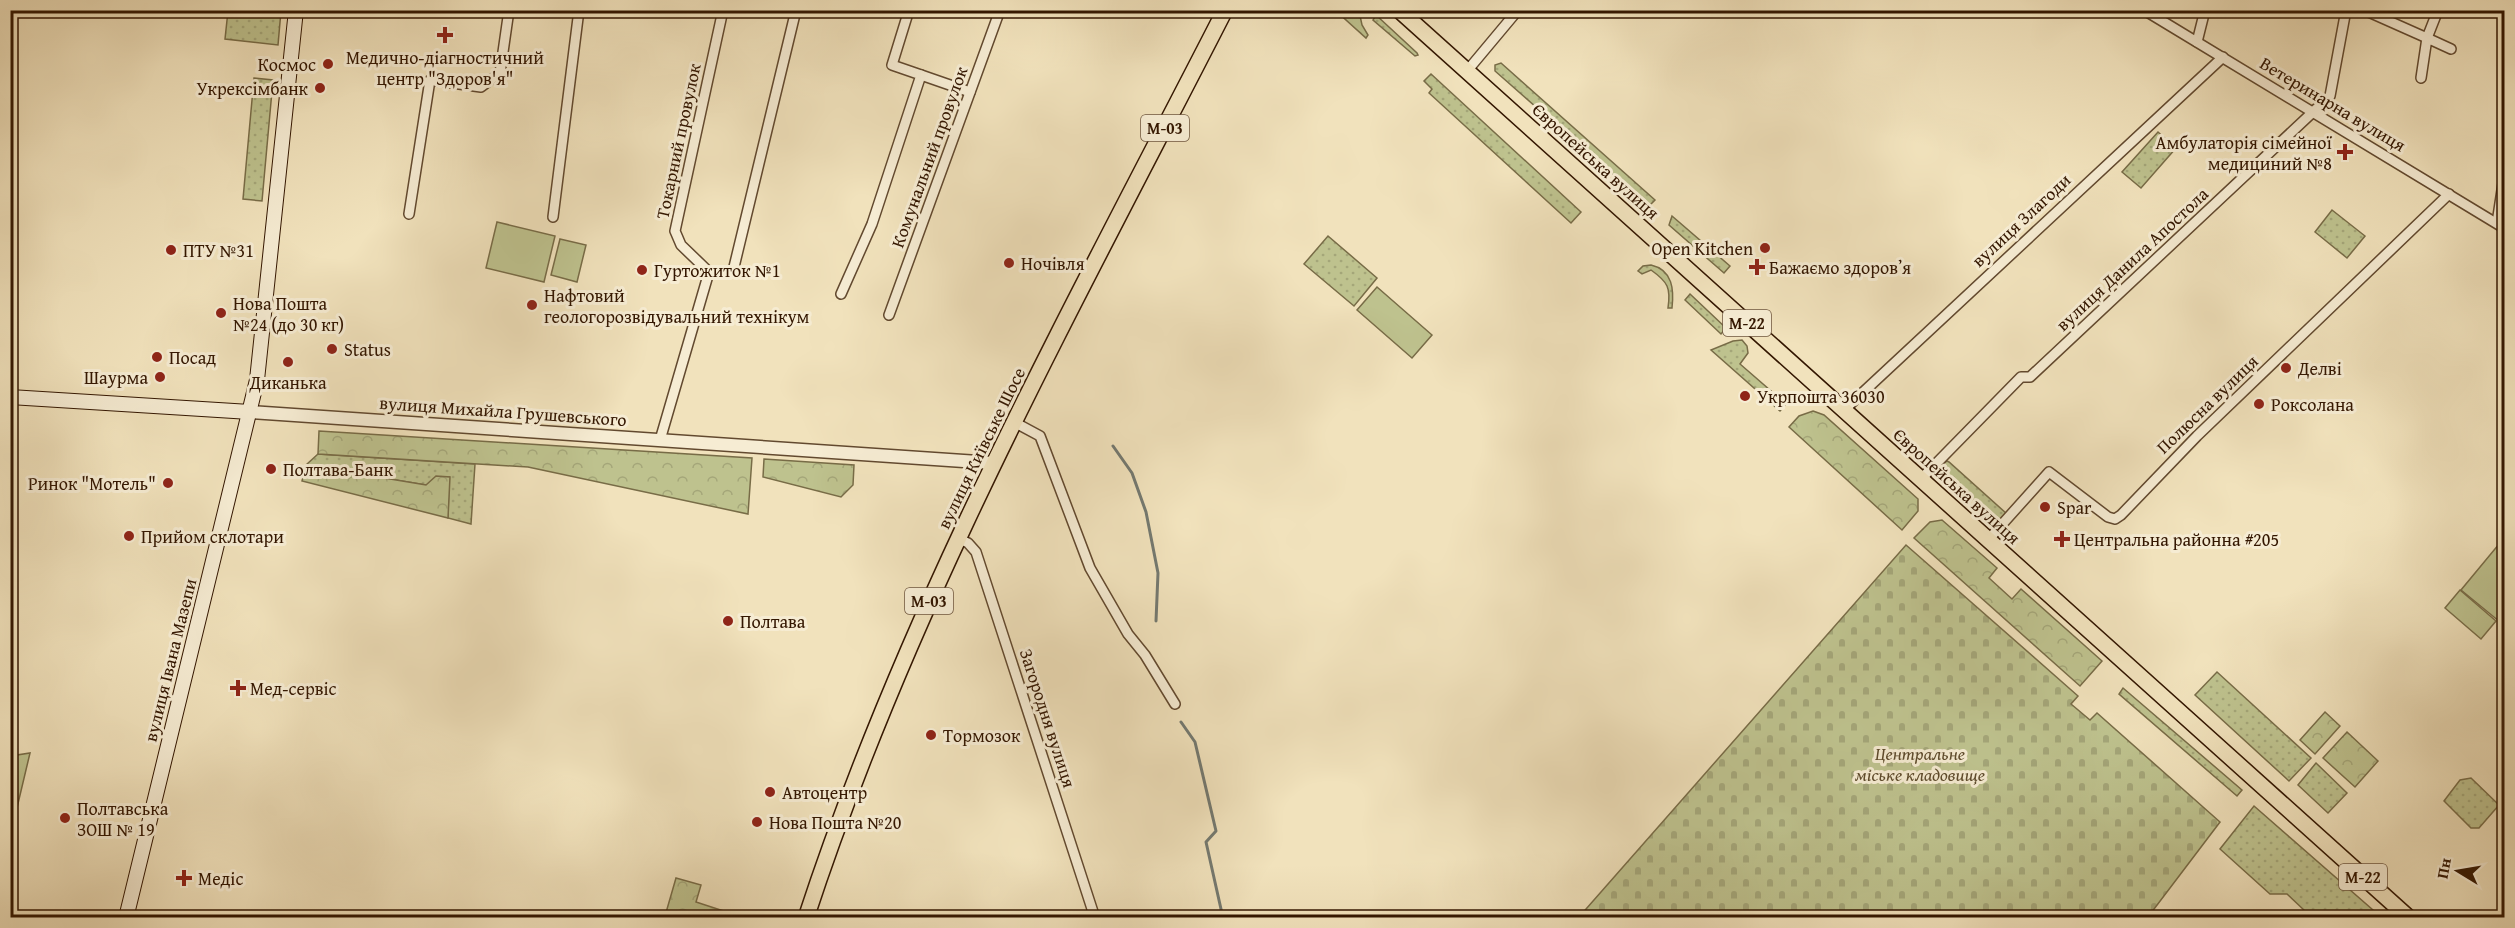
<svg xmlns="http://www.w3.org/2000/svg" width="2515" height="928" font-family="'Gentium Book Plus',serif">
	<defs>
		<pattern id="green-dots" width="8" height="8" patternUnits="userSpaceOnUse" patternTransform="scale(1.5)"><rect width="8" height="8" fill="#bec28e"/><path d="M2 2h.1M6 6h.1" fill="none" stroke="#a4a679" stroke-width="1.8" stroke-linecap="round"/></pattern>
		<pattern id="forest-crowns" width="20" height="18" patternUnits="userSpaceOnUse" patternTransform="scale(1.5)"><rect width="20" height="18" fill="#bec28e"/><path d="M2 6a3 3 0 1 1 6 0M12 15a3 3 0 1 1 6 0" fill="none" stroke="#a4a679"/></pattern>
		<pattern id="cemetery-stones" width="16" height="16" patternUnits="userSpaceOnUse" patternTransform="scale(1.5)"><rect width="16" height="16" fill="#bec28e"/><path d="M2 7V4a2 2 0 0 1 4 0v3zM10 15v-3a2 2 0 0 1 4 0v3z" fill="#a4a679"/></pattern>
	</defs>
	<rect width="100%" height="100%" fill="#f1e2bc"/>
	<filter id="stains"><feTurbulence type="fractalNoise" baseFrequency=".00333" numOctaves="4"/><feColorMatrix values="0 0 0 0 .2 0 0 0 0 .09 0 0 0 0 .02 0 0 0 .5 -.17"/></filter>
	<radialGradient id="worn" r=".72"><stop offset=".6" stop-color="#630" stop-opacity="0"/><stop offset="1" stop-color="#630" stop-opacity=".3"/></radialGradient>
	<g fill="url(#green-dots)" stroke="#786c47" stroke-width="1.5">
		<polygon points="228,11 281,11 278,45 225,39"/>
		<polygon points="1376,15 1417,53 1418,55 1415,56 1373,20"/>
		<polygon points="1501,63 1655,200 1651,204 1646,204 1495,71 1495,65"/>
		<polygon points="1431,74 1581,212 1571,223 1429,93 1432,89 1424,81"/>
		<polygon points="254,78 273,80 262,201 243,199"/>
		<polygon points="2158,132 2176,148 2141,188 2122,172"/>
		<polygon points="2332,210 2365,236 2347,258 2315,232"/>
		<polygon points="1672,216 1730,266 1724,273 1669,225"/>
		<polygon points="1328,236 1377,278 1354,306 1304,264"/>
		<path d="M1651,265c22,5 23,25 21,43h-4c3,-20 0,-26 -17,-38l-9,4 -4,-3 5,-5z"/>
		<polygon points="1690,294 1726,328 1721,334 1685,300"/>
		<polygon points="1742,340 1747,346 1748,353 1740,364 1786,404 1780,411 1711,350 1733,341"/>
		<polygon points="318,454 475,464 471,524 448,518 449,477 426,485 306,465"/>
		<polygon points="1947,461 1949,462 2007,514 2000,521 1993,519 1941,469 1942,464"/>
		<polygon points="2217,672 2311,758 2289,781 2195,695"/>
		<polygon points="2123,688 2242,790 2237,796 2119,694"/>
		<polygon points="2316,763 2347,793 2328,813 2298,785"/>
		<polygon points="2471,778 2499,805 2479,828 2471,828 2444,801 2460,780"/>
		<polygon points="2254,806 2381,917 2300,917 2305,911 2287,894 2270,894 2220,849"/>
	</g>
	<g fill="url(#forest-crowns)" stroke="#786c47" stroke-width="1.5">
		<polygon points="1336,11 1359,11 1362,25 1368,35 1366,38"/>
		<polygon points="1813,411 1824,415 1918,499 1918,511 1902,530 1789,427 1799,416"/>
		<polygon points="319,431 752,458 748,514 528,467 318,454"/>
		<polygon points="764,459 854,465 853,485 841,497 763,477"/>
		<polygon points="306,465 426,485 436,476 450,477 448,518 302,481"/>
		<polygon points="1942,520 1997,568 1989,578 2012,599 2021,589 2102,661 2080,686 1914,538 1930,522"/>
		<polygon points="2325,712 2340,726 2315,754 2300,740"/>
		<polygon points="2347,732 2378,761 2355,787 2323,758"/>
		<polygon points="676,878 701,885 696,902 742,917 665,916"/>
	</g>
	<polygon fill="url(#cemetery-stones)" stroke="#786c47" stroke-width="1.5" points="1906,545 2078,696 2071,704 2090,720 2097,713 2220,822 2148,917 1579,917"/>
	<g fill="#bec28e" stroke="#786c47" stroke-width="1.5">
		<polygon points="497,222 555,236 544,282 486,268"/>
		<polygon points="560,239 586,245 577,282 551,275"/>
		<polygon points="1377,287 1432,335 1412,358 1357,310"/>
		<polygon points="2504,538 2504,616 2500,622 2461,590"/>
		<polygon points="2460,590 2496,621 2481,639 2445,608"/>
		<polygon points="30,753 11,833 11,756"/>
	</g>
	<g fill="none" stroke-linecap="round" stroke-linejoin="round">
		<g stroke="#747970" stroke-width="3">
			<polyline points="1113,446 1132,473 1146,512 1158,573 1156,621"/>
			<polyline points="1181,722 1195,742 1216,831 1206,842 1223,918"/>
		</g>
		<g stroke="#62492f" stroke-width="12">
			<g id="minor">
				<polyline points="2144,10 2504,228"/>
				<polyline points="2364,10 2427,38 2438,10"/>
				<polyline points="2197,42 2205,10"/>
				<polyline points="1467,71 1518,10"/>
				<polyline points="921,75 970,92"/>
				<polyline points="2421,78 2427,38 2451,49"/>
				<polyline points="409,214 430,80 481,87 500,73 509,10"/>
				<polyline points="553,217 579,10"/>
				<polyline points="2497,223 2504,177"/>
				<polyline points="734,267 796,10"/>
				<polyline points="841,294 872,224 921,75 892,65 909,10"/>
				<polyline points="889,315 1000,10"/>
				<polyline points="1844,410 2223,57"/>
				<polyline points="1014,422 1040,436 1090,568 1128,634 1145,655 1175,704"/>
				<polyline points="660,440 709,272 681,245 675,231 723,10"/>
				<polyline points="1921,479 2021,377 2030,377 2330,96 2346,10"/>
				<polyline points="957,538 968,543 976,552 1095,918"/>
				<polyline points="1988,540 2049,472 2108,517 2115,519 2121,515 2197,436 2449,194"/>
			</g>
		</g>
		<g stroke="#62492f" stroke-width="15">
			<polyline id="tertiary" points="250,412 993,463"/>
		</g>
		<g stroke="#331600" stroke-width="16">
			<g id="secondary">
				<polyline points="10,397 250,412"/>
				<polyline points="126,918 257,380 296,10"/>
			</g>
		</g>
		<g stroke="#331600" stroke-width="18">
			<g id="trunk">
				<polyline points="1399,10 2409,918"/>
				<path d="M806,918c104,-318 267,-611 419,-908"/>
			</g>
		</g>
		<use href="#minor" stroke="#f6ecd3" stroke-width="9"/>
		<use href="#tertiary" stroke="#f6ecd3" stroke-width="12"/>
		<use href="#secondary" stroke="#f6ecd3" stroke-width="14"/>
		<use href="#trunk" stroke="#f1e2bc" stroke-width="15"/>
	</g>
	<g fill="#8f2418" stroke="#f6ecd3" stroke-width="2">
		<path d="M442 26h6v6h6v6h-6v6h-6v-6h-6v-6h6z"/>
		<circle cx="328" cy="64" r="6"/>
		<circle cx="320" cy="88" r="6"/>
		<path d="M2342 143h6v6h6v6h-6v6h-6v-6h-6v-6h6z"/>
		<circle cx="1765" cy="248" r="6"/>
		<circle cx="171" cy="250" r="6"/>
		<circle cx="1009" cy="263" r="6"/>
		<path d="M1754 258h6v6h6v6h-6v6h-6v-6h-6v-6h6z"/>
		<circle cx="642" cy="270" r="6"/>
		<circle cx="532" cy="305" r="6"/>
		<circle cx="221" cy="313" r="6"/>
		<circle cx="332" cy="349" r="6"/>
		<circle cx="157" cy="357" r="6"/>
		<circle cx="288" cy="362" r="6"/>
		<circle cx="2286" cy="368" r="6"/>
		<circle cx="160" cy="377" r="6"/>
		<circle cx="1745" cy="396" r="6"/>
		<circle cx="2259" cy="404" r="6"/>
		<circle cx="271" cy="469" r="6"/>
		<circle cx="168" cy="483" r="6"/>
		<circle cx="2045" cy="507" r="6"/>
		<circle cx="129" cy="536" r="6"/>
		<path d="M2059 530h6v6h6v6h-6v6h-6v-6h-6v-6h6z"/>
		<circle cx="728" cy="621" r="6"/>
		<path d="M235 679h6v6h6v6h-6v6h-6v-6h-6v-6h6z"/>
		<circle cx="931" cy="735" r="6"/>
		<circle cx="770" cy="792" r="6"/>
		<circle cx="65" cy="818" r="6"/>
		<circle cx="757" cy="822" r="6"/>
		<path d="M181 869h6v6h6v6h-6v6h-6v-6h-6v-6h6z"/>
	</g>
	<g text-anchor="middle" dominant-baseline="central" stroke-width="6" stroke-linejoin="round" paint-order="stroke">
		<g fill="#f6ecd3" stroke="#6e563f" stroke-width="1.5">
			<rect x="1141" y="115" width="48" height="26" rx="4.5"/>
			<rect x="1723" y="310" width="48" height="26" rx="4.5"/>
			<rect x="905" y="588" width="48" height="26" rx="4.5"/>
			<rect x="2339" y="864" width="48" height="26" rx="4.5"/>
		</g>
		<g font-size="16" font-weight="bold" fill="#331600">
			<text x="1165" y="128">М-03</text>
			<text x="1747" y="323">М-22</text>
			<text x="929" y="601">М-03</text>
			<text x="2363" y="877">М-22</text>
		</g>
		<g font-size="18" fill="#331600" stroke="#f6ecd3" text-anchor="start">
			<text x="445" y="57" text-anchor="middle">Медично-діагностичний<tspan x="445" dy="21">центр "Здоров'я"</tspan></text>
			<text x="316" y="64" text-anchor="end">Космос</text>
			<text x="308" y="88" text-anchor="end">Укрексімбанк</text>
			<text x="2332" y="142" text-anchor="end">Амбулаторія сімейної<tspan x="2332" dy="21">медициний №8</tspan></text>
			<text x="1753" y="248" text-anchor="end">Open Kitchen</text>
			<text x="183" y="250">ПТУ №31</text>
			<text x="1021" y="263">Ночівля</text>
			<text x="1769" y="267">Бажаємо здоровʼя</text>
			<text x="654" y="270">Гуртожиток №1</text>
			<text x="544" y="295">Нафтовий<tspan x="544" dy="21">геологорозвідувальний технікум</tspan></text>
			<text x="233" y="303">Нова Пошта<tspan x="233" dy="21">№24 (до 30 кг)</tspan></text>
			<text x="344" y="349">Status</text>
			<text x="169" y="357">Посад</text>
			<text x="2298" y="368">Делві</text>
			<text x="148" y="377" text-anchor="end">Шаурма</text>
			<text x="288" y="382" text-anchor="middle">Диканька</text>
			<text x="1757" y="396">Укрпошта 36030</text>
			<text x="2271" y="404">Роксолана</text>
			<text x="283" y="469">Полтава-Банк</text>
			<text x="156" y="483" text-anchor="end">Ринок "Мотель"</text>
			<text x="2057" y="507">Spar</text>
			<text x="141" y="536">Прийом склотари</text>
			<text x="2074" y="539">Центральна районна #205</text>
			<text x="740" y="621">Полтава</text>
			<text x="250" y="688">Мед-сервіс</text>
			<text x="943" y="735">Тормозок</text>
			<text x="782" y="792">Автоцентр</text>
			<text x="77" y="808">Полтавська<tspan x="77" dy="21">ЗОШ № 19</tspan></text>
			<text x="769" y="822">Нова Пошта №20</text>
			<text x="198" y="878">Медіс</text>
		</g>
		<g font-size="18" fill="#331600" stroke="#f6ecd3">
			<text transform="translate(2333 104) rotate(31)">Ветеринарна вулиця</text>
			<text transform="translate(678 141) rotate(-78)">Токарний провулок</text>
			<text transform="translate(929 157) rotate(-70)">Комунальний провулок</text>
			<text transform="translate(1596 161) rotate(42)">Європейська вулиця</text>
			<text transform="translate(2021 220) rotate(-43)">вулиця Злагоди</text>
			<text transform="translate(2132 259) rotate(-43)">вулиця Данила Апостола</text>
			<text transform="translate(2207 404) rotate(-44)">Полюсна вулиця</text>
			<text transform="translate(503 411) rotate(4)">вулиця Михайла Грушевського</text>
			<text transform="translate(981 448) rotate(-64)">вулиця Київське Шосе</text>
			<text transform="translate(1957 486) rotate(42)">Європейська вулиця</text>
			<text transform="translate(170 660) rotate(-76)">вулиця Івана Мазепи</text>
			<text transform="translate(1048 718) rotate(72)">Загородня вулиця</text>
		</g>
		<g font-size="18" font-style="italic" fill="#5d4a2b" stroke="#f6ecd3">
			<text x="1920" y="753">Центральне<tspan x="1920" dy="21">міське кладовище</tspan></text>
		</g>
	</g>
	<rect width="2515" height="928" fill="none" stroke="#f1e2bc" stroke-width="36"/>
	<rect x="12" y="12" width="2491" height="904" fill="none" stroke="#331600" stroke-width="3"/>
	<rect x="18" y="18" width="2479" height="892" fill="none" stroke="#331600" stroke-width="1.5"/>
	<g transform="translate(2458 871) rotate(281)" stroke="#f6ecd3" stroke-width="4.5" paint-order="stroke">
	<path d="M0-4.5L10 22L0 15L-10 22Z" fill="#331600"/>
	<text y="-9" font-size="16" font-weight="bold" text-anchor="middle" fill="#331600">Пн</text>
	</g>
	<rect width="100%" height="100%" filter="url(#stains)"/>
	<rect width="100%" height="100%" fill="url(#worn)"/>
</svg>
